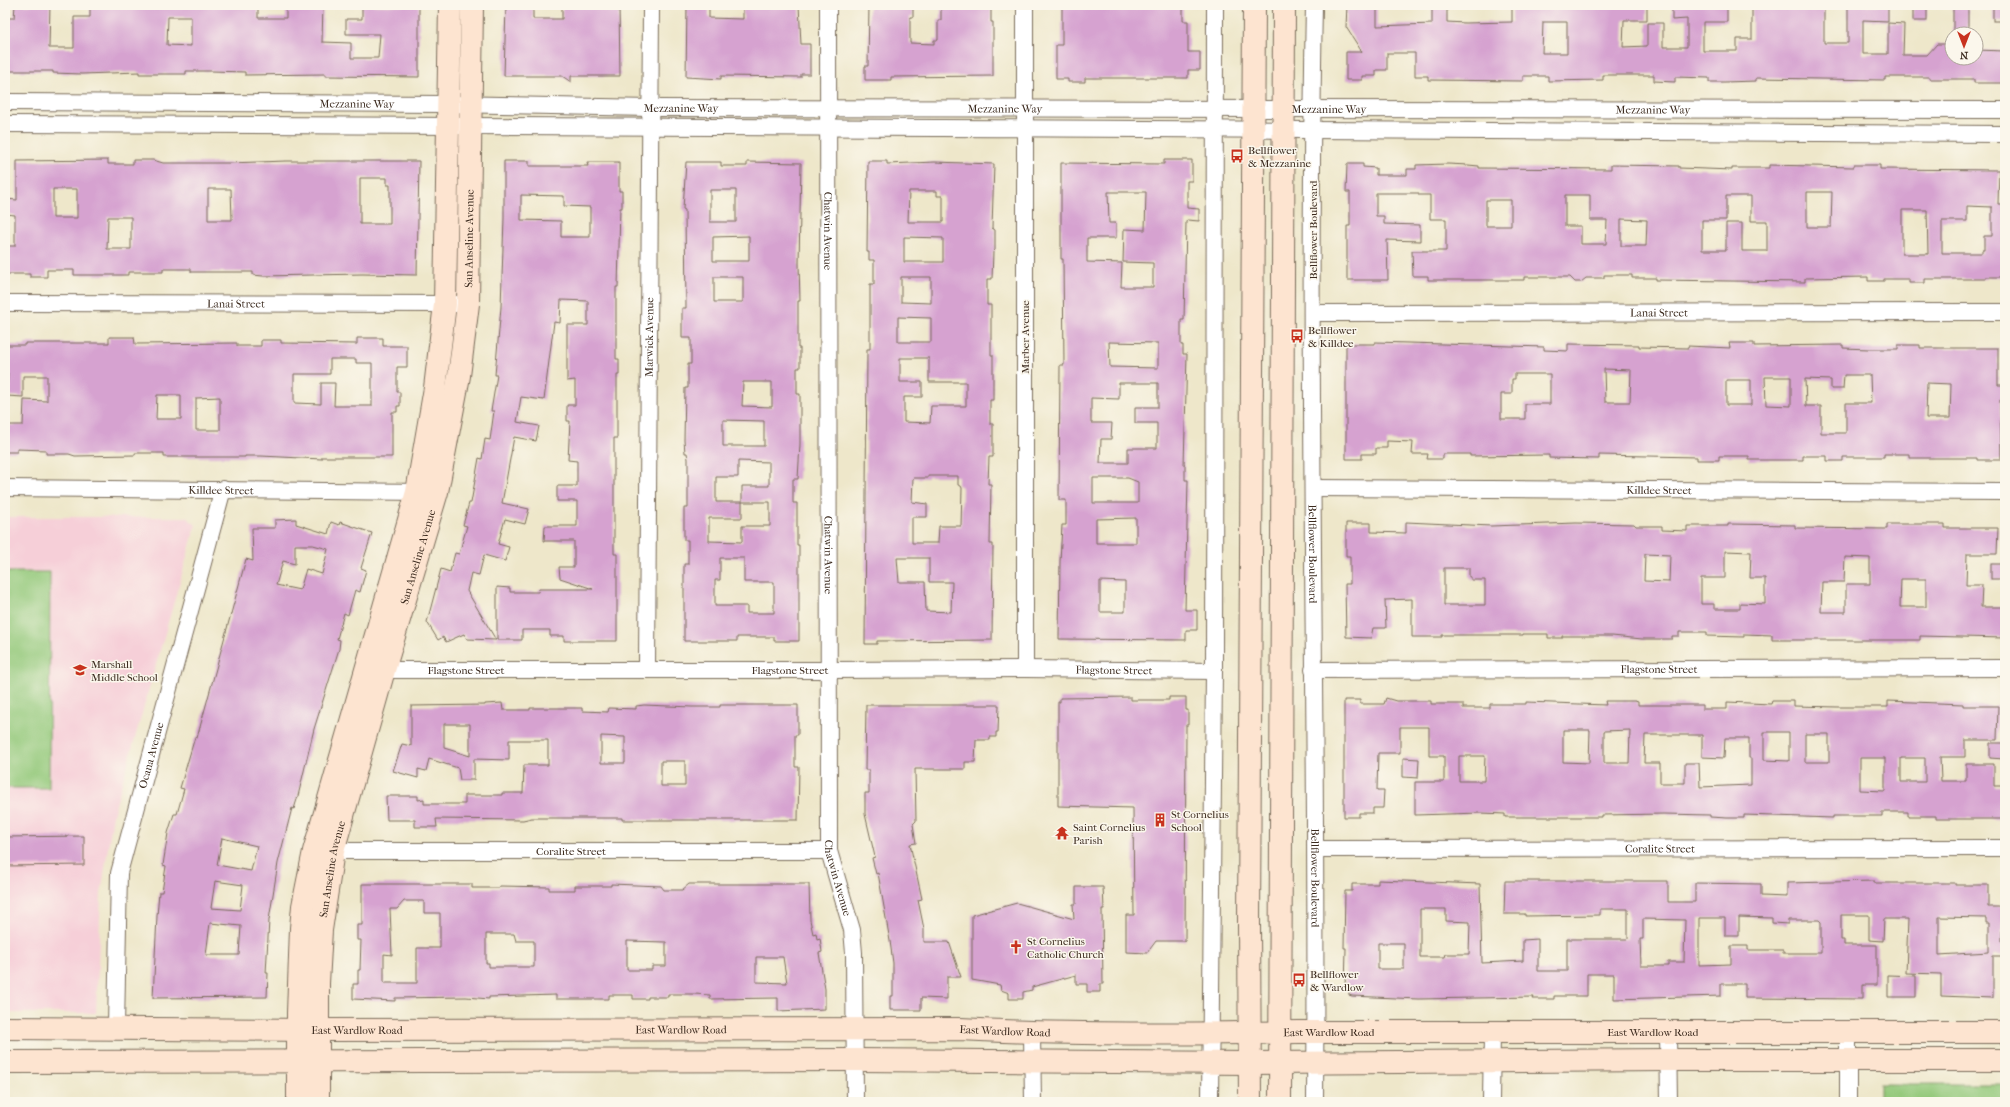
<svg xmlns="http://www.w3.org/2000/svg" width="2010" height="1107" font-family="'IM FELL French Canon',serif">
	<rect width="100%" height="100%" fill="#fbf7ec"/>
	<filter id="ink" filterUnits="userSpaceOnUse"><feTurbulence type="fractalNoise" baseFrequency=".025" numOctaves="2"/><feDisplacementMap in="SourceGraphic" scale="8" xChannelSelector="R" yChannelSelector="G"/><feConvolveMatrix kernelMatrix="1 2 1 2 8 2 1 2 1" color-interpolation-filters="sRGB"/></filter>
	<filter id="wash" filterUnits="userSpaceOnUse"><feTurbulence type="fractalNoise" baseFrequency=".012" numOctaves="4" result="noise"/><feDisplacementMap in="SourceGraphic" scale="16" xChannelSelector="R" yChannelSelector="G"/><feGaussianBlur stdDeviation="0.9" result="paint"/><feColorMatrix in="noise" values="0 0 0 0 0 0 0 0 0 0 0 0 0 0 0 0 0 1.4 0 .05"/><feComposite in="paint" operator="in"/></filter>
	<g filter="url(#wash)">
		<rect width="100%" height="100%" fill="#eee7ca"/>
		<polygon fill="#f6cfd8" points="5,517 186,517 196,525 113,815 101,894 96,1013 5,1013"/>
		<g fill="#94c97b" stroke="#687a4c">
			<polygon points="5,572 50,572 49,788 5,788"/>
			<rect x="1880" y="1084" width="125" height="18"/>
		</g>
		<g id="blocks">
			<g fill="#d6a2d0" fill-rule="evenodd">
				<path d="M15,5h35l-1,43h25v-31h16v-12h168v13h28v-13h37l-1,37 29,1v15h27l2,-24h-34v-15h16v-14l57,1v71l-94,-1v-2l-80,1v-3l-34,-1h-25v3h-47v-2l-57,2 -29,-1v-2h-48v-53h9zM168,17h23v29l-24,-1z"/>
				<polygon points="506,5 533,5 533,19 562,19 562,5 619,5 620,76 571,76 571,82 562,76 504,76"/>
				<polygon points="687,5 709,5 709,18 743,19 743,5 799,5 801,44 810,44 810,74 801,74 801,77 721,76 721,79 686,77"/>
				<polygon points="869,5 913,5 913,17 910,17 910,43 934,44 934,40 938,40 938,20 941,20 941,5 991,5 991,22 993,22 993,76 891,77 891,80 865,80 865,66 868,66"/>
				<polygon points="1062,5 1183,5 1183,21 1188,21 1188,52 1200,52 1200,70 1188,70 1188,78 1085,78 1085,82 1068,82 1068,79 1056,79 1056,45 1062,45"/>
				<path d="M1347,5h30v21l55,-2v-19h15v17l18,1 47,-1v-17h135v15h-23l-1,27 24,-1v-23h16v24h24v-28l-15,1v-15h55v17h-24v29h34v-12h15v-34h72v38h24v-38h40v16l-25,-1v34h25v-31l16,1 -1,31h24l10,-11h15v14h24v-8l29,1v32h-31v-4h-44v-2h-45v3l-129,-2v3l-32,1h-15v-4l-34,-1v5l-21,-1v-6h-51v5l-55,1v-5h-25v5l-95,-1v-4h-13v-23h-28v17h-11v6h-14v4h-16v-28h16l-16,-25zM1543,22h24v31h-25z"/>
				<rect x="1913" y="5" width="14" height="16"/>
				<rect x="1953" y="5" width="15" height="29"/>
				<rect x="1993" y="5" width="12" height="16"/>
				<path d="M108,160v4h25v-4h20l10,3h66l57,-2h133l-2,114 -55,-1 -99,2 -10,-1v-3h-62v-3h-28v3h-35v3h-54v-5h-27v7h-17v-3h-25v-28h10v-31l-10,-1v-15l12,1v-39zM360,178h27v7h3v39h-30zM53,189h24v29h-24zM208,189h23l1,31h-24zM108,217h23v32h-24z"/>
				<path d="M1164,160h28v21h-5v27l12,1v12l-12,-1 -1,2 -2,98h-3v25h2v9h4l-3,111h1v15h3l-3,130h12v20h-11v10l-127,-1 1,-78 2,-36h4v-25h-7l1,-135h4l-1,-106h-2v-96l103,1zM1108,192h38l-1,38 -21,-1 -1,33 30,1v24h-32l1,-24 -35,-1v-24h29v-15h-7zM1109,342l49,1v25l-48,-1zM1119,383h39v24h-23v16h22v25h-29v15h-28l1,-24h10l1,-16h-21v-25l28,1zM1093,478h35l10,4v21h-45zM1136,518v25h-40v-24zM1100,581l25,1v30h-25z"/>
				<path d="M504,161h25v5h59l-1,-4h32v29h3v17h-2l-2,79h-2v72h3v16h-2v63h-3v116h3v87h-53v-5h-14v-6h-28v10h-25v-53l13,1v4h28l1,-3h54l-33,-11 -1,-11h15v-26h-30l1,-15h32v-25h-20v-15h20v-25l-9,-1 2,-39h-3v-16h8v-25l-8,1v-56h21v-24l-27,-1 -1,23 -6,-1 -10,78 -23,-3 -4,25 22,4 -3,15 -22,-4 -12,66 27,6 -4,15 -20,-5 -7,25 11,3 -4,14 -21,-6 -5,20 -8,-2 -4,18 29,49 -29,-1 -3,-5 -18,8 -3,-5 -5,3 -11,-18 14,-53 9,3 5,-19 4,1 8,-28 -4,-1 6,-22h2l8,-45 3,1 3,-20 5,1 4,-29h-3l6,-36h-2l6,-68 3,-89zM521,195l43,1v10l26,1v30h-29v-16l-40,-1z"/>
				<path d="M868,161h19v3l48,-2 59,2 -2,64 3,2v20l-2,2 -1,27h-5v26h4v50h2v45h-3v24h3v33h-4l-1,27h3l-1,60h3l-1,96 -115,1v3h-12l2,-295h3v-65h4v-24h-5v-8h-2zM909,191h28v5h6v26h-35zM904,237l39,1v24h-39zM901,277h30v26l-30,-1zM898,317l33,1v24h-33zM900,358h29v24h37v24h-35l-1,17 -26,-1v-25h18v-15h-22zM928,476h30v9l3,1 1,2 -1,38h-22l-1,17h-26v-26h15v-13l-15,-2 1,-24h15zM897,558h32v24h23l-1,30 -25,-1 -1,-29h-26z"/>
				<path d="M686,162h35v4h26v-4l54,1 -2,101 1,37h-2v47h2v20h-3v26h3v50l-2,35h-5v24h4v42h2v96h-25v-4h-37v4h-53v-77h4v-24h-4v-32h4v-49l-1,-6h-2l-1,-13 1,-52h3v-24h3v-26h-9v-30h4l-1,-98 -2,-1zM710,190h26v32h-26zM749,236v25h-36v-24zM714,277h29v25h-29zM743,382h29v25l-30,-1zM723,420l41,1v25h-41zM738,461l31,1v24h-27v16h28v24h-28v16l-33,-1v-23h33v-16h-26v-25h22zM720,558h24v24h30v31h-27v-7h-32v-26h5z"/>
				<path d="M1347,164h16v3l13,1v7h31v-6h9v-4l32,-1 20,1 11,1v2l132,1v-4l68,1v2l53,2v-2h37v-3l84,2v-2h27v4l119,1 -1,34h7v73h-19v2h-61v4h-16v-4h-25v2h-16v-4l-63,1v4l-149,-2v-2h-24v-3h-28v3h-18l-5,4h-6l-5,-5h-46v3h-96v-4h-15l-1,-25h34v-32h-16v-24h-12v-2h-42v23h8v8l36,1v16l-33,-1 1,40h-41v-54h3v-34h-4zM1807,192h25l-1,35h-24zM1565,195h25v25h17l-1,24h-25v-18h-16zM1726,196h25v25h16v30h-25v-28h-16v27h-24v-30h24zM1486,200h25v26h-25zM1967,206l25,1v29h-8v14h-2v3h-40v-32h25zM1902,210h25l1,44h-26zM1621,219l26,1 -1,26h-25z"/>
				<path d="M109,337h25l1,7 102,-1v3h24v-6h20v3l76,1v-6h26v8h24v21h-10v25h3v14h-3v6h-5v45h-70v2l-61,-3h-16v1h-81v-4h-29v2l-60,1 -6,-2h-23v-4l-29,-1v3h-12v-27h18l1,-25 23,1v-25h-24v21l-16,-1 1,-23h-3v-28h20v-2h84zM330,359h26v4h16v43h-38l1,-23h-14v21l-27,-1v-29h36zM157,395h24v24h-25zM220,397v33h-24v-32z"/>
				<path d="M1375,342l169,5v3l24,1v-7l71,1v2l49,1v-2l42,2 -1,-5h25v3l89,-1v3l26,1h29v-4h22v3h78v37h7v15h-5l1,60h-24v-2h-68v-4h-25v3h-41v4h-16v-5h-24v4h-54v-4h-30v4h-22v-3l-98,-2v4l-50,-1v-3l-79,1v-2h-27v5h-16l1,-5h-16l1,-12 -26,-1v7h-11v6h-14v5h-16v-115h29zM1604,369l27,1 -1,32h-25zM1515,374h35v30h-25v15h-24v-25h11v-15h3zM1844,375h26l1,28h-25v30h-25v-27h-15l-1,-27 26,1v9h12zM1765,377h26v29l-25,-1zM1726,380h25v25h-25zM1927,383l24,1 -1,34h-24z"/>
				<path d="M296,519v5l32,10 3,-12 8,3 1,-3 32,11 -11,35 5,2 -6,22 -5,-2 -7,25 -4,-2 -7,26 3,1 -1,9 -25,80 -16,67 -4,13 -2,-1 -14,55 -9,57 -3,53h2l-1,24 -114,1 4,-82 2,-24h3l4,-26 -3,-1 5,-32 6,-19h3l7,-25 -4,-1 15,-51 2,1 49,-179 7,2 -1,-33h23v-8zM295,545h18l15,4 -6,25 -16,-5 -6,21 -24,-5 7,-24 12,3zM222,838l35,8 -6,25 -34,-6zM215,881l28,4 -3,25 -29,-2zM210,923l31,3 -2,29h-33z"/>
				<path d="M1406,522l85,4 85,-3 58,1 2,2h26v4l25,1v-5h41v-2l67,1v3l92,1v-5h58v4h53l-1,26h-30l-1,31h16l-1,22h23v31l-84,-2v4h-148v-5l-28,-1v3l-37,-1v-4h-28v4h-7v3h-30l-30,-3h-50v2h-14v-4h-25v1h-81v2h-30v-38l-27,1 1,28h-13l-2,10 -25,-1 -1,-53h5v-28h-4v-33h25v9l35,1zM1725,551l26,1 -1,26h15v26l-25,-1v6h-26v-5h-13v-26h24zM1645,554l25,1 -1,27 -25,-1zM1845,557l25,1v26h-24v28h-25l1,-30h22zM1444,568h25v9h2v3h14v25h-41zM1901,579h25v28h-26z"/>
				<rect x="1991" y="564" width="14" height="15"/>
				<polygon points="1131,697 1131,700 1169,700 1169,697 1186,697 1186,710 1188,710 1188,725 1186,725 1185,941 1156,941 1147,953 1126,952 1126,915 1134,915 1133,808 1058,806 1058,702 1060,702 1060,698"/>
				<path d="M1386,698l10,3h35v3h32v4h27v-4h36v-2l80,3 -1,-4h30l3,1v3h64v4h25v-7l44,2 1,-3h22v5l44,1h50v-6l75,3v2h35l-1,34h-32v17h-25l1,24h25v-17h28v22h10v33h-68v-3h-28v-4h-26v4h-49v2l-89,-3v3h-17l-17,-1v-2l-46,-1 -62,1v2h-97v-3l-24,-1 -66,2v-33h29v-26h-15v-29h-29v26h-22l-1,37h7l-1,18h-10v5h-14v4h-15v-117h16v4h24zM1563,730h27l-1,33 -26,-1zM1630,730l-1,33h-25v-32zM1764,732h25v29l-25,-1zM1805,734h24v28h-24zM1645,735h57v22l22,1 1,-20h24v20h2v27l-51,2 -1,-24h-14v20h-25v-20h-16zM1459,756h26l-1,25h-25zM1860,758h25v33l-25,-1zM1901,758h24v24h-24z"/>
				<path d="M502,703l1,7h27v-2h52v3l26,1 1,-4 27,1v-3l8,-1 48,2h28v-2h78v30h-3v32h4l-1,53h-176v-2h-90l-9,2 -87,-1 1,8h-22v-7h-28l-1,-24h32v4l6,-1v5h41v-9h37v-2h21l1,-28h24v-25h-39v20l-35,-1v21h-14l-2,-12 -29,-9 -3,12 -8,-2v9l-25,-7 9,-27 9,2v-40l74,-1v-1zM444,724h26v32l-26,-8zM601,736l24,1v26h-24zM661,761h24v25h-24z"/>
				<polygon points="866,705 999,705 998,732 996,732 996,737 990,737 990,740 976,740 975,762 965,762 965,769 915,769 916,821 913,824 916,843 910,844 922,899 918,900 924,929 924,942 949,942 961,977 947,977 947,999 921,998 921,1010 890,1010 890,996 893,996 893,963 890,941 878,873 876,874 872,858 875,857 865,814 865,793 869,793 869,770 865,770"/>
				<polygon points="1990,743 2005,743 2004,759 1990,758"/>
				<polygon points="1403,758 1419,759 1418,778 1403,777"/>
				<polygon points="84,836 84,865 5,866 5,837"/>
				<path d="M1378,880l102,4 2,79 41,-2v-21l15,-1v32h29v-32h61v-30h-28v6l-75,1v-2h-21l1,-33h163v21h27v-19l66,1v12l26,1v-14l87,-2v2h81v2h33v22h14v34h2v15h-11v42l-52,-2v-22l-35,-1 2,-54h-24l-1,22 -14,-1v-25h-28v25h3v5h33v40h-14v14l-118,-1v-14h-24v12l-107,3v-25h-27v22h-33v3h-21l1,-2 -116,2 -66,-3 -3,-1v-5l-4,-1 1,-41h-2l1,-57h7v-7h26zM1420,909h26v12l24,1 -1,32h-23l-1,3h-25zM1739,917l33,1v5l16,1v-4h31l2,2v31h-38v-3h-35v-4h-17v18l-32,1v-47h26v18h14zM1939,917l47,1v5h3v29l-50,3zM1643,919l42,1 -1,42h-16v4h-27l-1,-27h3zM1378,943h26v26h-26z"/>
				<path d="M362,884h110v4h27l1,-2 49,1v3h26v-4h36v-2l50,2 3,4h18l7,-6h120l1,36 3,14 3,-1 1,6 3,-1 2,14 -3,1 6,36v20l-47,2v-13l-68,1v-4l-16,-1h-26v3h-20v2h-15v-4h-24v4h-53v-4l-67,2v2l-23,-2 -71,1v3l-42,-2v-15h5v-14h2l1,-30h-4v-15h5zM404,901h20v12h16v35h-23v35h-33v-29l8,1 -2,-46h7zM486,934h28l2,7h18v26h-45v-4h-3zM627,941l39,1v24h-14v4h-25zM756,957h27l4,26 -31,-1z"/>
				<polygon points="1076,887 1103,887 1104,909 1102,909 1103,984 1100,984 1100,992 1087,992 1087,984 1076,984 1076,975 1032,987 1032,990 1023,992 1023,999 1009,999 1009,993 1001,990 1000,985 972,980 972,915 1017,903 1074,919 1073,904 1076,904"/>
				<polygon points="1888,975 1916,976 1916,997 1888,997"/>
			</g>
		</g>
	</g>
	<g filter="url(#ink)">
		<use href="#blocks" fill-opacity="0" stroke="#7a6c5a" stroke-width="1"/>
		<g fill="none" stroke-linecap="round" stroke-linejoin="round">
			<g stroke="#7a6c5a" stroke-width="18">
				<g id="street">
					<path id="s1" d="M828,5l1,846 23,79 2,23 1,149"/>
					<path id="s2" d="M1314,5c-7,366 4,731 1,1097"/>
					<path id="s3" d="M5,102l443,2 202,4 1355,2"/>
					<path d="M5,124c667,1 1333,7 2000,10"/>
					<path id="s4" d="M5,303l451,1"/>
					<path id="s5" d="M1313,313l692,-1"/>
					<path id="s6" d="M5,488l422,4"/>
					<path id="s7" d="M1313,488l692,4"/>
					<polyline points="1025,669 1025,5"/>
					<path id="s8" d="M374,670h456l195,-1 189,2"/>
					<path id="s9" d="M647,670l4,-665"/>
					<path id="s10" d="M1313,670l692,-2"/>
					<path id="s11" d="M1316,849l689,-1"/>
					<path id="s12" d="M322,851h507"/>
					<path id="s13" d="M116,1027l3,-154 104,-384"/>
					<polyline points="1668,1032 1669,1102"/>
					<polyline points="1848,1032 1848,1102"/>
					<polyline points="1032,1033 1033,1102"/>
					<polyline points="1210,1102 1214,671 1215,5"/>
					<polyline points="1491,1102 1492,1032"/>
				</g>
			</g>
			<g stroke="#7a6c5a" stroke-width="24">
				<g id="secondary">
					<path id="s14" d="M5,1028l314,2 641,-1c113,6 226,5 340,3h705"/>
					<polyline points="5,1062 855,1060 1251,1063 1669,1060 2005,1060"/>
					<polyline points="298,1102 298,1013 301,928 303,906 314,851 417,492 435,388 445,304 450,5"/>
					<path id="s15" d="M318,1102v-119l3,-53 12,-79 51,-181 53,-178 22,-116 9,-72 4,-299"/>
					<polyline points="1250,1102 1249,923 1254,5"/>
					<polyline points="1280,1102 1284,5"/>
				</g>
			</g>
			<use href="#street" stroke="#fff" stroke-width="16"/>
			<use href="#secondary" stroke="#fde4d0" stroke-width="22"/>
		</g>
	</g>
	<defs>
		<g id="bus-bare" transform="scale(1.08)"><path d="M-5-6H5V4H4V6H2V4H-2V6H-4V4H-5ZM-3.5-4V0h7V-4ZM-3.5 1.2v1.5H-2V1.2ZM2 1.2v1.5H3.5V1.2Z" fill="#c8321e" stroke="#fbf7ec" stroke-width="2.5" paint-order="stroke"/></g>
		<g id="school-bare" transform="scale(1.08)"><path d="M0-5L7-2L0 1L-7-2ZM-4 1L0 2.5L4 1V4Q0 6-4 4Z" fill="#c8321e" stroke="#fbf7ec" stroke-width="2.5" paint-order="stroke"/></g>
		<g id="building-bare" transform="scale(1.08)"><path d="M-4-6H4V6H1V3H-1V6H-4ZM-2.5-4.3h1.7v1.8h-1.7ZM.8-4.3h1.7v1.8H.8ZM-2.5-1h1.7V.8h-1.7ZM.8-1h1.7V.8H.8Z" fill="#c8321e" stroke="#fbf7ec" stroke-width="2.5" paint-order="stroke"/></g>
		<g id="temple-bare" transform="scale(1.08)"><path d="M0-6L5-2H3V0L6.5 2.5H4V6H1.5V3h-3V6H-4V2.5H-6.5L-3 0V-2H-5Z" fill="#c8321e" stroke="#fbf7ec" stroke-width="2.5" paint-order="stroke"/></g>
		<g id="church-bare" transform="scale(1.08)"><path d="M-1.2-6h2.4v3.5h3.3v2.4h-3.3V6h-2.4V-.1h-3.3v-2.4h3.3Z" fill="#c8321e" stroke="#fbf7ec" stroke-width="2.5" paint-order="stroke"/></g>
	</defs>
	<g fill-rule="evenodd">
		<use href="#bus-bare" x="1237" y="156"/>
		<use href="#bus-bare" x="1297" y="336"/>
		<use href="#school-bare" x="80" y="670"/>
		<use href="#building-bare" x="1160" y="820"/>
		<use href="#temple-bare" x="1062" y="833"/>
		<use href="#church-bare" x="1016" y="947"/>
		<use href="#bus-bare" x="1299" y="980"/>
	</g>
	<g text-anchor="middle" dominant-baseline="central" stroke-width="3" stroke-linejoin="round" paint-order="stroke">
		<g font-size="11" fill="#3b2a1e" stroke="#fbf7ec">
			<text stroke="none"><textPath href="#s3" startOffset="352">Mezzanine Way</textPath></text>
			<text stroke="none"><textPath href="#s3" startOffset="676">Mezzanine Way</textPath></text>
			<text stroke="none"><textPath href="#s3" startOffset="1000">Mezzanine Way</textPath></text>
			<text stroke="none"><textPath href="#s3" startOffset="1324">Mezzanine Way</textPath></text>
			<text stroke="none"><textPath href="#s3" startOffset="1648">Mezzanine Way</textPath></text>
			<text transform="translate(1313 230) rotate(-90)">Bellflower Boulevard</text>
			<text stroke="none"><textPath href="#s1" startOffset="226">Chatwin Avenue</textPath></text>
			<text stroke="none"><textPath href="#s15" startOffset="882">San Anseline Avenue</textPath></text>
			<text stroke="none"><textPath href="#s4" startOffset="231">Lanai Street</textPath></text>
			<text stroke="none"><textPath href="#s5" startOffset="346">Lanai Street</textPath></text>
			<text stroke="none"><textPath href="#s9" startOffset="333">Marwick Avenue</textPath></text>
			<text transform="translate(1025 337) rotate(-90)">Marber Avenue</text>
			<text stroke="none"><textPath href="#s6" startOffset="216">Killdee Street</textPath></text>
			<text stroke="none"><textPath href="#s7" startOffset="346">Killdee Street</textPath></text>
			<text stroke="none"><textPath href="#s2" startOffset="549">Bellflower Boulevard</textPath></text>
			<text stroke="none"><textPath href="#s1" startOffset="550">Chatwin Avenue</textPath></text>
			<text stroke="none"><textPath href="#s15" startOffset="558">San Anseline Avenue</textPath></text>
			<text stroke="none"><textPath href="#s10" startOffset="346">Flagstone Street</textPath></text>
			<text stroke="none"><textPath href="#s8" startOffset="92">Flagstone Street</textPath></text>
			<text stroke="none"><textPath href="#s8" startOffset="416">Flagstone Street</textPath></text>
			<text stroke="none"><textPath href="#s8" startOffset="740">Flagstone Street</textPath></text>
			<text stroke="none"><textPath href="#s13" startOffset="276">Ocana Avenue</textPath></text>
			<text stroke="none"><textPath href="#s11" startOffset="344">Coralite Street</textPath></text>
			<text stroke="none"><textPath href="#s12" startOffset="249">Coralite Street</textPath></text>
			<text stroke="none"><textPath href="#s15" startOffset="234">San Anseline Avenue</textPath></text>
			<text stroke="none"><textPath href="#s2" startOffset="873">Bellflower Boulevard</textPath></text>
			<text stroke="none"><textPath href="#s1" startOffset="874">Chatwin Avenue</textPath></text>
			<text stroke="none"><textPath href="#s14" startOffset="676">East Wardlow Road</textPath></text>
			<text stroke="none"><textPath href="#s14" startOffset="352">East Wardlow Road</textPath></text>
			<text stroke="none"><textPath href="#s14" startOffset="1000">East Wardlow Road</textPath></text>
			<text stroke="none"><textPath href="#s14" startOffset="1324">East Wardlow Road</textPath></text>
			<text stroke="none"><textPath href="#s14" startOffset="1648">East Wardlow Road</textPath></text>
		</g>
		<g font-size="11" fill="#3b2a1e" stroke="#fbf7ec" text-anchor="start">
			<text x="1248" y="150">Bellflower<tspan x="1248" dy="13">&amp; Mezzanine</tspan></text>
			<text x="1308" y="330">Bellflower<tspan x="1308" dy="13">&amp; Killdee</tspan></text>
			<text x="91" y="664">Marshall<tspan x="91" dy="13">Middle School</tspan></text>
			<text x="1171" y="814">St Cornelius<tspan x="1171" dy="13">School</tspan></text>
			<text x="1073" y="827">Saint Cornelius<tspan x="1073" dy="13">Parish</tspan></text>
			<text x="1027" y="941">St Cornelius<tspan x="1027" dy="13">Catholic Church</tspan></text>
			<text x="1310" y="974">Bellflower<tspan x="1310" dy="13">&amp; Wardlow</tspan></text>
		</g>
	</g>
	<rect width="2010" height="1107" fill="none" stroke="#fbf7ec" stroke-width="20"/>
	<g transform="translate(1964 46) rotate(180)"><circle r="19" fill="#fbf7ec" stroke="#aea59a"/>
	<path d="M0-3L7 15L0 10L-7 15Z" fill="#c8321e"/>
	<text y="-6" font-size="11" font-weight="bold" text-anchor="middle" fill="#3b2a1e">N</text>
	</g>
</svg>
